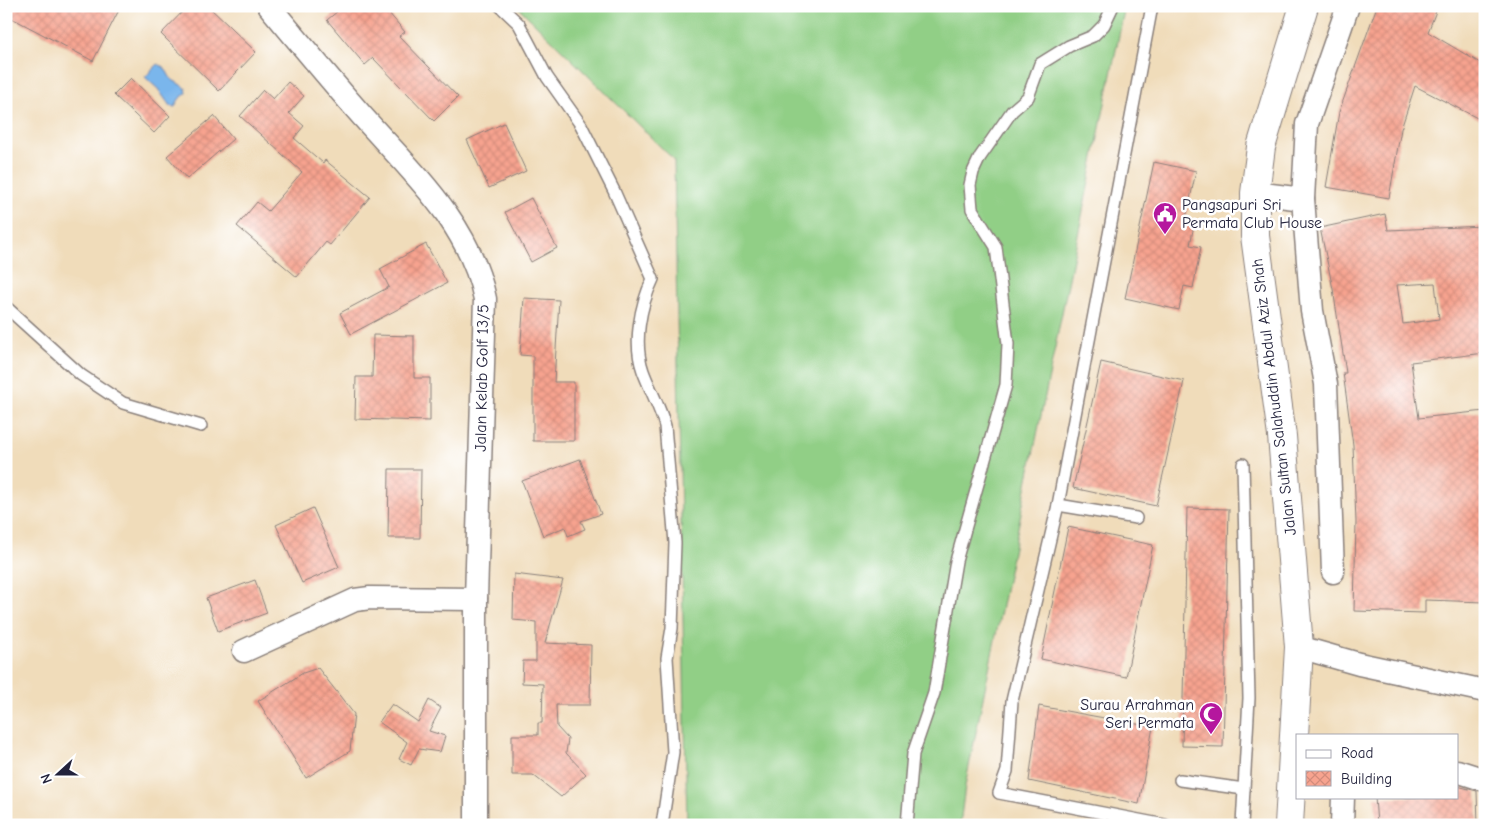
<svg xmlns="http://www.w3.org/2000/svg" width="1491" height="831" font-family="'Comic Neue',sans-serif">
	<defs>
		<pattern id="building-cross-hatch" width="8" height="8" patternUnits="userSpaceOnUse" patternTransform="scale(1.25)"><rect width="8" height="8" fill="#f7a38f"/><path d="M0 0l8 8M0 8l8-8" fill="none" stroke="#d38c7c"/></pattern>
	</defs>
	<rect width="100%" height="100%" fill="#fff"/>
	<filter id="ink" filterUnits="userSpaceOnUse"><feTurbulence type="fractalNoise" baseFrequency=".02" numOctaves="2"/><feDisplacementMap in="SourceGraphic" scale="10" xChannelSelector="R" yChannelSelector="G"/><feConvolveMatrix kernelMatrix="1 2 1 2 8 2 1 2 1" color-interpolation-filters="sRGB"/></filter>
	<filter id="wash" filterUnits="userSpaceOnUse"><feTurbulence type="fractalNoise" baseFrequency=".0096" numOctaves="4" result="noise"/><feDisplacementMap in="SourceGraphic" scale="20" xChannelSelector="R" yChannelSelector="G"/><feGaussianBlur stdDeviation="1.12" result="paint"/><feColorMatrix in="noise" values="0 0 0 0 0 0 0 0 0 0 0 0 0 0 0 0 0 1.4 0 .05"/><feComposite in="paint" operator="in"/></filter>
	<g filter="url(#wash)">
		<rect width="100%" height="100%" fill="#f0dcba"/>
		<polygon fill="#91cf86" stroke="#5a7860" points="517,6 1125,6 965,786 960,825 687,825 674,160"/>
		<polygon fill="#7ab6ec" stroke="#4e6c94" points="158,64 165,68 171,79 186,88 187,93 179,99 175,107 170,106 158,89 145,77"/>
		<g id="blocks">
			<g fill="url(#building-cross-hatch)" fill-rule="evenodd">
				<polygon points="6,6 121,6 93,61 6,15"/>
				<polygon points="188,6 208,6 256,52 219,91 161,34"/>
				<polygon points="344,6 383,6 405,32 399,36 458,97 434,121 373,58 365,65 327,20"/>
				<polygon points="1377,6 1438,6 1428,32 1485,66 1485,122 1415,86 1401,129 1389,198 1326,187 1339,112"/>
				<polygon points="131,78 170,116 154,133 114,95"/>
				<polygon points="288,82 304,96 289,113 304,126 294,138 323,163 325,160 370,197 330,245 326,242 297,277 237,226 257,202 268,211 302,172 240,116 263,90 273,99"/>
				<polygon points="214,116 233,139 187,179 167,156"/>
				<polygon points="504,123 526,171 489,188 467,140"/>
				<polygon points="1154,162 1196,171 1185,223 1194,225 1190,245 1201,247 1193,288 1184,286 1179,310 1125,298"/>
				<polygon points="531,198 557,248 531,262 505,212"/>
				<path d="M1385,214l3,16 97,-4v127l-74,9 8,56 66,-7v191l-60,-2v13l-71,-2 2,-89 -3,-77 -10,-72h3l-13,-84 -13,-61zM1435,283l4,36 -36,5 -6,-39z"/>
				<polygon points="426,244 447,283 351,334 340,313 389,287 380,269"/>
				<polygon points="524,298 559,300 554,382 574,382 574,441 533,441 533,356 520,355"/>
				<polygon points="373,335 414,336 414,378 430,378 430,421 355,419 356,377 372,377"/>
				<polygon points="1101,362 1184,381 1156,506 1073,488"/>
				<polygon points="580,459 601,514 581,521 585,529 568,536 565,527 543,536 522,481"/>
				<polygon points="389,469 421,469 420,538 388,538"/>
				<polygon points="313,508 339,567 302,583 276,525"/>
				<polygon points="1187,508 1229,509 1223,747 1182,746"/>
				<polygon points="1068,527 1153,545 1126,677 1041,659"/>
				<polygon points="514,574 563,580 545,643 591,645 590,705 556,705 557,727 568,739 566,753 586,774 561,797 533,775 512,775 512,735 538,735 538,723 542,723 543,684 522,683 523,661 536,661 536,622 513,620"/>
				<polygon points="255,580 267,613 218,631 206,598"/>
				<polygon points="318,668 354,714 350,751 306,778 258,701 303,673"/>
				<polygon points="429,700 441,708 429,731 445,736 440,752 419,749 411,765 399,759 407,742 379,722 392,704 418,722"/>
				<polygon points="1039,706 1153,727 1139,804 1029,781"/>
				<polygon points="1457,786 1477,791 1478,825 1377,825 1375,797 1457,797"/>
			</g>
		</g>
	</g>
	<g filter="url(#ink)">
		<use href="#blocks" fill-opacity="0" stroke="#897f7a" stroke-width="1"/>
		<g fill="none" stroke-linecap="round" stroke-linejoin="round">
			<g stroke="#897f7a" stroke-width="14">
				<g id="service">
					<path d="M500,6l19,18 28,53 34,48 33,66 39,88c-13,27 -20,64 -10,92 7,19 17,36 22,55l10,117 -3,85 -5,30 6,94 -11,73"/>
					<polyline points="1152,6 1058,505 1012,701 1007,771 999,793 1165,825"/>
					<polyline points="6,307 81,375 123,403 201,426"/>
					<polyline points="1058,505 1136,518"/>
					<polyline points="1180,780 1244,789"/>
					<polyline points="907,825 913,754 934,693 956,561 1006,385 1008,344 996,247 972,209 970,185 973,172 980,157 1012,111 1028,97 1040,64 1069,46 1093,36 1104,25 1113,6"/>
					<polyline points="1242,825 1249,698 1243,464"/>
				</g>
			</g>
			<g stroke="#897f7a" stroke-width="25">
				<g id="minor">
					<path d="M269,6c31,37 62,75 94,111 49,55 107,107 122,182l-9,300v226"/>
					<polyline points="1255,193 1303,199"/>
					<polyline points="1333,572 1326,384 1312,311 1303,199 1307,124 1348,6"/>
					<polyline points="1299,647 1359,664 1485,691"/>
					<polyline points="244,651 355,600 370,598 476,599"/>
					<polyline points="1457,771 1485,780"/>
					<polyline points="1342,825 1343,797"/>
				</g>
			</g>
			<g stroke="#897f7a" stroke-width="30">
				<polyline id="tertiary" points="1289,825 1299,647 1282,436 1255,236 1255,193 1261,147 1304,6"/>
			</g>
			<use href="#service" stroke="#fff" stroke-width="11"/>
			<use href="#minor" stroke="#fff" stroke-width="22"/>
			<use href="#tertiary" stroke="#fff" stroke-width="28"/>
		</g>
	</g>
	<defs>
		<g id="civic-pin" transform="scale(1.25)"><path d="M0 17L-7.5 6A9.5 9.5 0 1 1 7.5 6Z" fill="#b5179e" stroke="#fff"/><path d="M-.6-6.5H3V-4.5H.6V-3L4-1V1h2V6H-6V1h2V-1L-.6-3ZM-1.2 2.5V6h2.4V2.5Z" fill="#fff"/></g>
		<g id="mosque-pin" transform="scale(1.25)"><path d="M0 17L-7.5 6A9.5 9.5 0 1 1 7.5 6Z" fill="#b5179e" stroke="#fff"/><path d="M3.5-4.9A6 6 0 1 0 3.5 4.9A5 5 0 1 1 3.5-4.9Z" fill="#fff"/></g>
	</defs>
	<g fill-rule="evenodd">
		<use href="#civic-pin" x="1165" y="214"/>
		<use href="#mosque-pin" x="1211" y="714"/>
	</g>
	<g text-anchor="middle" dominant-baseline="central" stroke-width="5" stroke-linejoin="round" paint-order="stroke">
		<g font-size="16" fill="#22223b" stroke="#fff" text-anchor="start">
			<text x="1182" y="205">Pangsapuri Sri<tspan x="1182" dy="18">Permata Club House</tspan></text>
			<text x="1194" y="705" text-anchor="end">Surau Arrahman<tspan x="1194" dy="18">Seri Permata</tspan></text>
		</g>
		<g font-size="16" fill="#22223b" stroke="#fff">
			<text transform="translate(482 378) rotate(-89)">Jalan Kelab Golf 13/5</text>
			<text transform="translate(1274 397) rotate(-97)">Jalan Sultan Salahuddin Abdul Aziz Shah</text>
		</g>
	</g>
	<rect width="1491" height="831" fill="none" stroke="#fff" stroke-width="25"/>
	<rect x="1296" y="734" width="162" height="65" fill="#ffffff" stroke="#a7a7b1"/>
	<rect x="1306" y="750" width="25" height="8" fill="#ffffff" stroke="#a7a7b1"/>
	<text x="1341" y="758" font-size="15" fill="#22223b">Road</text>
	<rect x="1306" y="771" width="25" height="15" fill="url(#building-cross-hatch)" stroke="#a7a7b1"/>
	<text x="1341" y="784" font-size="15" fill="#22223b">Building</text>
	<g transform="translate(58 774) rotate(249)" stroke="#ffffff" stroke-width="4" paint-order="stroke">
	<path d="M0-4L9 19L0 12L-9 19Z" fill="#22223b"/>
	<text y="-8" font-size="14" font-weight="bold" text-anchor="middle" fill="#22223b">N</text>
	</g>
</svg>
